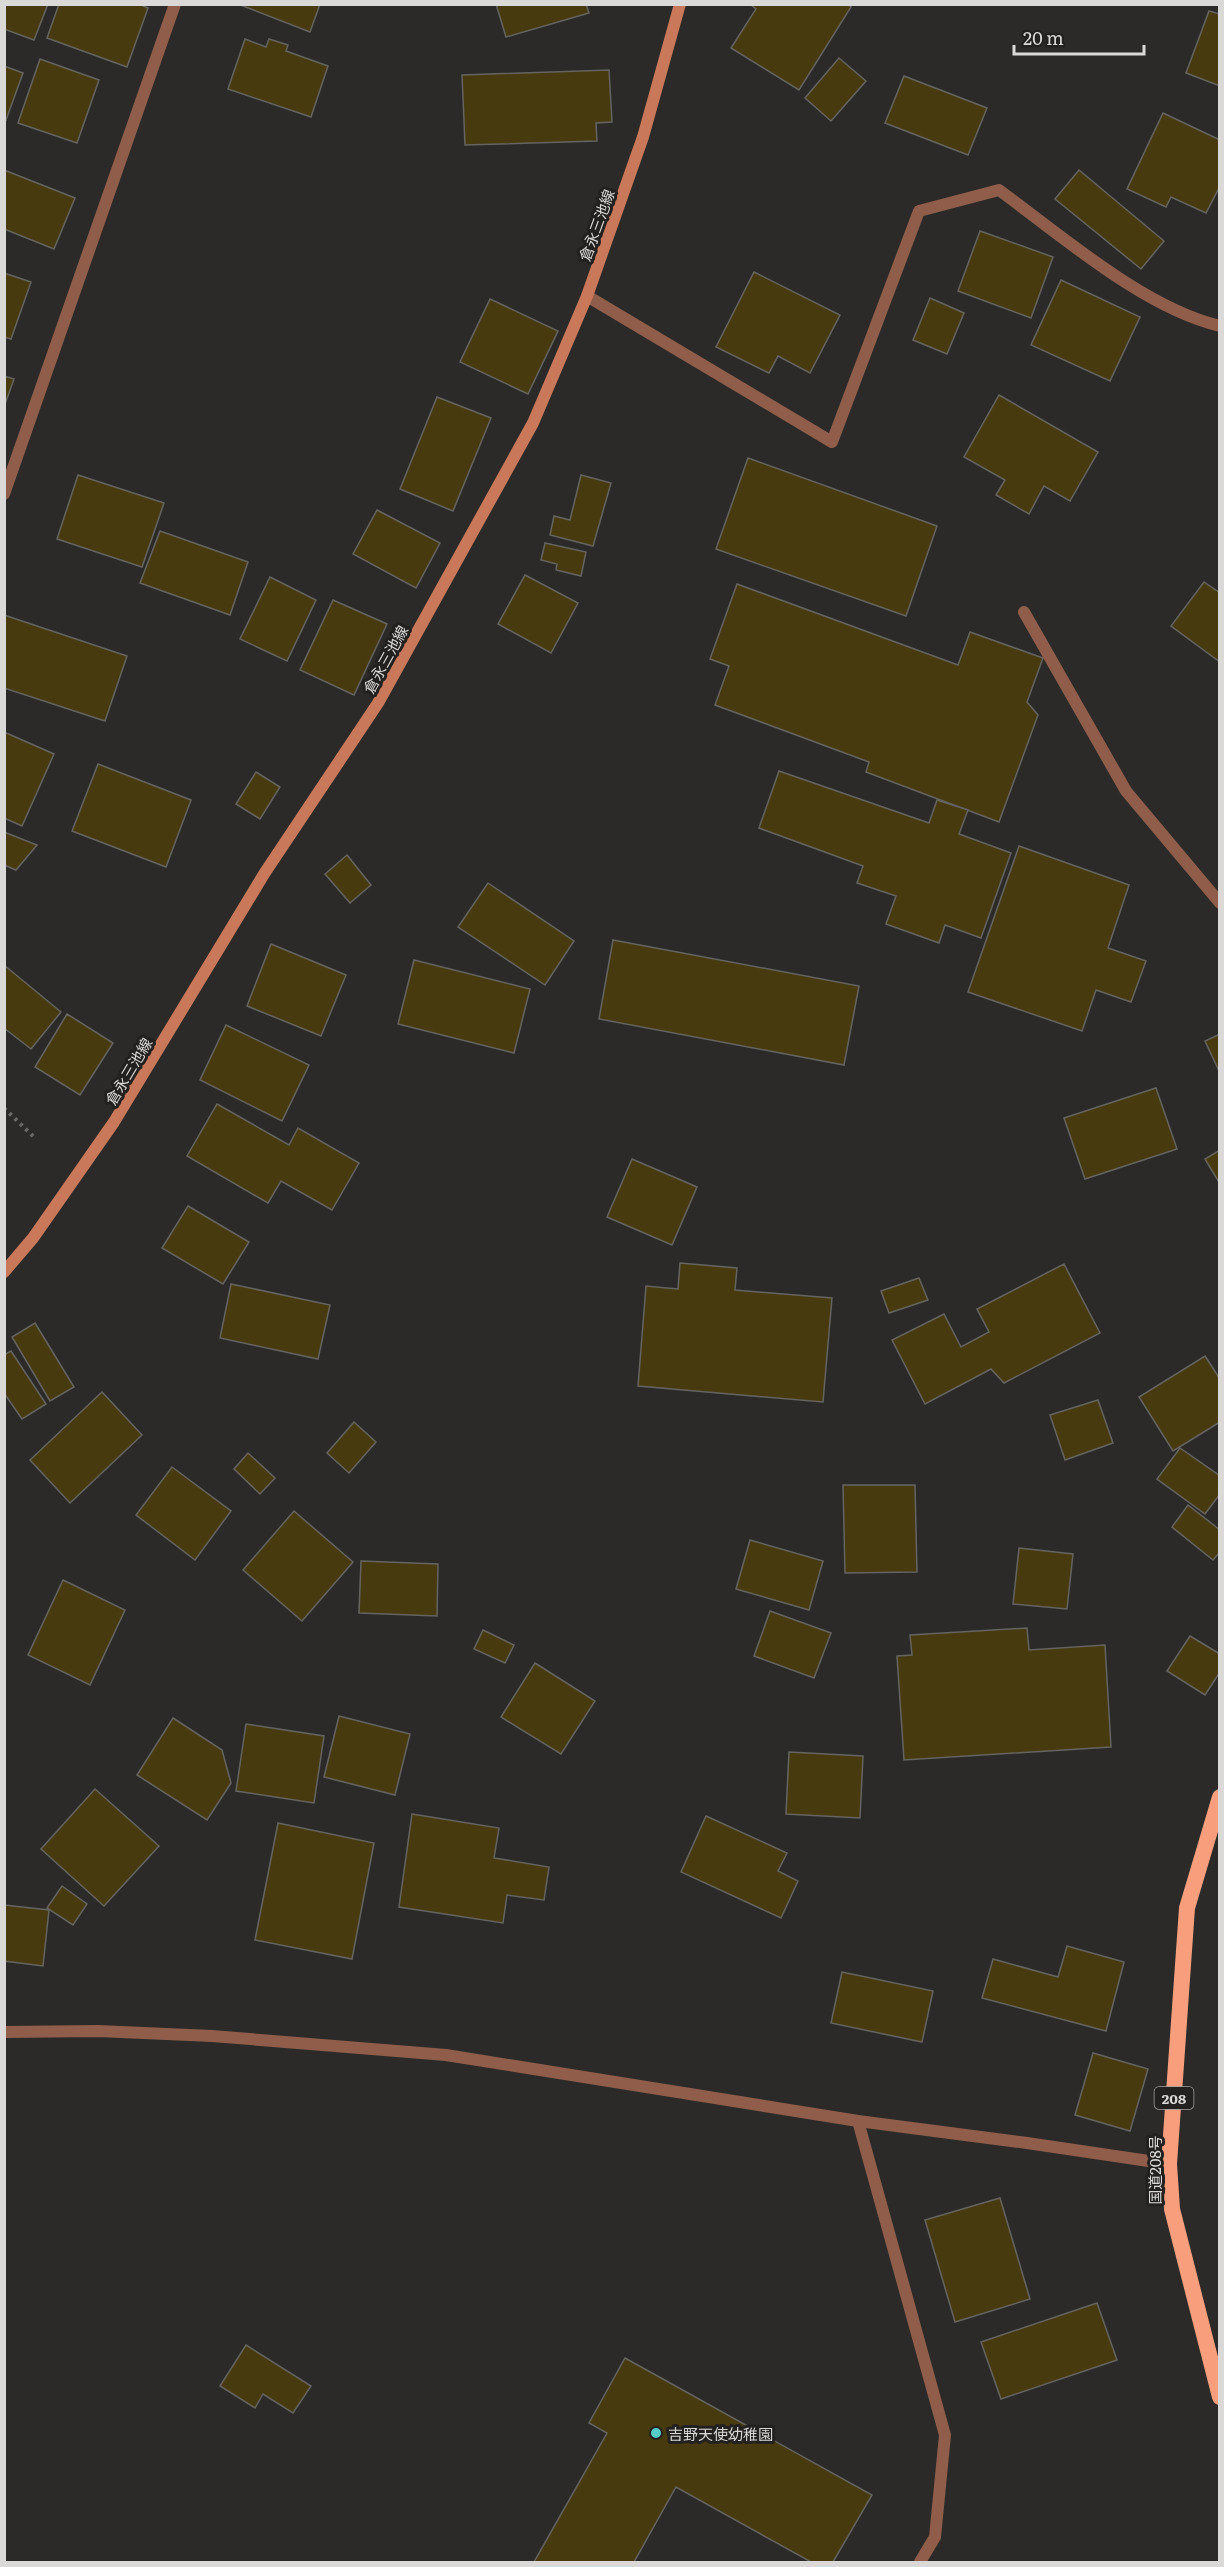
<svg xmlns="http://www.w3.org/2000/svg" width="1224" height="2567" font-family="Literata,'Noto Sans JP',serif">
	<rect width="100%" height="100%" fill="#2c2a28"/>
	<g fill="#473a0f" stroke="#656461" stroke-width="1.5">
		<polygon points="4,4 48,4 34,40 4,29"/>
		<polygon points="59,4 139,4 148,8 127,67 47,38"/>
		<polygon points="238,4 320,4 310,32"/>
		<polygon points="496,4 586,4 589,13 506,37"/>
		<polygon points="750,4 847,4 851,7 799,90 731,48 756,9"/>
		<polygon points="1209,11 1220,14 1220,86 1186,73"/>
		<polygon points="245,39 266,47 269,39 288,45 286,51 328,66 311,117 228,89"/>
		<polygon points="839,58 866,81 831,121 805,98"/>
		<polygon points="40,59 99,80 77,143 18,123"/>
		<polygon points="4,66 23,73 6,120 4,119"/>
		<polygon points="609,70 612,122 596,123 597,141 465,145 462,75"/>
		<polygon points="904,76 987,108 968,155 885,123"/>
		<polygon points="1163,113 1220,140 1220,186 1206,213 1171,197 1166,207 1127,189"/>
		<polygon points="4,170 75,198 54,249 4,229"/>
		<polygon points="1079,170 1164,241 1141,269 1055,199"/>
		<polygon points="980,231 1053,257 1031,318 958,291"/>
		<polygon points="754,272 840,315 810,373 778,356 769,373 716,347"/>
		<polygon points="4,273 31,282 11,339 4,337"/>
		<polygon points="1061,280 1140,317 1110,381 1031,345"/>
		<polygon points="930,298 964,313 947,354 913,340"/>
		<polygon points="490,299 558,331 528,394 460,362"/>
		<polygon points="4,376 14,379 4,407"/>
		<polygon points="999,395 1098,452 1070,501 1044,486 1029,514 996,495 1005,480 964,457"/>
		<polygon points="437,397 491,418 453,511 400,489"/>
		<polygon points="748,458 937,526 906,616 716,549"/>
		<polygon points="78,475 164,503 142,567 57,539"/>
		<polygon points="581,475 611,483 593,546 550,535 554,516 570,520"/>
		<polygon points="377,510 440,543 416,588 353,554"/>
		<polygon points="160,531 248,562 230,615 140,583"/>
		<polygon points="545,543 586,552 581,576 556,570 557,564 541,560"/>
		<polygon points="525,575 578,603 551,653 498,624"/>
		<polygon points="270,577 316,600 287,661 240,639"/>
		<polygon points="1204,582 1220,593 1220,662 1171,626"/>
		<polygon points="737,584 958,665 970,632 1043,658 1027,702 1038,715 999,822 866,772 869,762 715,705 729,666 710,659"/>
		<polygon points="333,600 387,624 354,695 300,670"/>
		<polygon points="4,615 127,656 105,721 4,688"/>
		<polygon points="4,732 54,754 22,826 4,818"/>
		<polygon points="98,764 191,800 166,867 72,831"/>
		<polygon points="779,771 929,823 937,800 968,810 959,834 1011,853 981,938 945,925 939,943 886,924 896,896 857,883 863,866 759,828"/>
		<polygon points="256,772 280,787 260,819 236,804"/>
		<polygon points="4,832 37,845 16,870 4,865"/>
		<polygon points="1019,846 1129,885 1108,948 1146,961 1131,1002 1096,990 1082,1031 968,992"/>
		<polygon points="347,855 371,885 350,903 325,874"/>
		<polygon points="488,883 574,941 545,985 458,927"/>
		<polygon points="613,940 859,986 844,1065 599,1019"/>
		<polygon points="271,944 346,975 321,1036 247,1006"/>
		<polygon points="414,960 530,989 514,1053 398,1024"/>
		<polygon points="4,965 61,1012 31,1049 4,1028"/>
		<polygon points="67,1014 113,1043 80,1095 35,1067"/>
		<polygon points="226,1025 309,1065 282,1121 200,1080"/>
		<polygon points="1220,1034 1220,1073 1205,1041"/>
		<polygon points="1156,1088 1177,1149 1085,1179 1064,1118"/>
		<polygon points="217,1104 289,1145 298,1128 359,1163 332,1210 281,1181 268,1203 187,1156"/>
		<polygon points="1220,1150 1220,1184 1205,1159"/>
		<polygon points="632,1159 697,1187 672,1245 607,1217"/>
		<polygon points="188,1206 249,1242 223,1284 162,1248"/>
		<polygon points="680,1263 737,1268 735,1290 832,1298 823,1402 638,1386 646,1286 678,1289"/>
		<polygon points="1064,1264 1100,1333 1004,1383 991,1369 925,1404 892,1340 944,1314 961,1347 989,1332 977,1309"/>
		<polygon points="919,1278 928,1300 889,1313 881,1291"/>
		<polygon points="231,1284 330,1305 318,1359 220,1338"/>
		<polygon points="35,1323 74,1387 50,1401 12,1337"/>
		<polygon points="11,1351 46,1404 22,1419 4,1393 4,1355"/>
		<polygon points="1205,1356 1220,1379 1220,1422 1173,1451 1139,1397"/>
		<polygon points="102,1392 142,1435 70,1503 30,1460"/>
		<polygon points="1098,1400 1113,1443 1065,1460 1050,1415"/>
		<polygon points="354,1422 376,1442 349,1473 327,1453"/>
		<polygon points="1180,1448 1220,1476 1220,1494 1205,1514 1157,1479"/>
		<polygon points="248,1453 275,1478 260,1494 234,1469"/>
		<polygon points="172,1467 231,1511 195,1560 136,1515"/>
		<polygon points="843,1485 915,1485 917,1572 845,1573"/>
		<polygon points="1188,1505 1220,1530 1220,1552 1213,1560 1172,1527"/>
		<polygon points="294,1511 353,1562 302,1621 243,1570"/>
		<polygon points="750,1540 823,1561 809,1610 736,1589"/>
		<polygon points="1019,1548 1073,1554 1067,1609 1013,1604"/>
		<polygon points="361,1561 438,1564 437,1616 359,1613"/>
		<polygon points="63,1580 125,1610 90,1685 28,1655"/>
		<polygon points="770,1611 831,1633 814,1678 754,1656"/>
		<polygon points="1027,1628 1029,1650 1105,1645 1111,1747 904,1760 897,1656 912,1655 910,1635"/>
		<polygon points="483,1630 514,1645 505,1663 474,1649"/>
		<polygon points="1190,1636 1220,1654 1220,1672 1205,1695 1167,1671"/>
		<polygon points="535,1663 595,1701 561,1754 501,1717"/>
		<polygon points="339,1716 410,1734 395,1795 324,1777"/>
		<polygon points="173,1718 222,1750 231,1783 207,1820 137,1775"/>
		<polygon points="246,1724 324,1736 314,1803 236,1791"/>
		<polygon points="789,1752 863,1756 860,1818 786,1814"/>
		<polygon points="95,1789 159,1846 104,1906 41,1849"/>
		<polygon points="412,1814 499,1828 494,1858 549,1867 544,1900 507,1895 503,1923 399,1907"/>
		<polygon points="706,1816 787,1853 778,1871 798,1881 781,1918 681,1872"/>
		<polygon points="278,1823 374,1843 352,1959 255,1940"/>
		<polygon points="62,1886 87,1904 73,1925 47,1908"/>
		<polygon points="4,1905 49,1910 43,1966 4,1961"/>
		<polygon points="1067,1946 1124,1962 1106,2031 982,1998 993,1959 1058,1977"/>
		<polygon points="842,1972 933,1991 922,2042 831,2023"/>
		<polygon points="1093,2053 1148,2069 1130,2131 1075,2115"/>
		<polygon points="1000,2198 1030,2299 955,2322 925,2220"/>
		<polygon points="1097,2303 1117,2360 1001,2399 981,2342"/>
		<polygon points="246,2345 311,2386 293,2413 263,2394 255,2408 220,2386"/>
		<polygon points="625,2358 872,2495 833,2562 811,2562 676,2487 634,2562 534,2562 607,2433 589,2423"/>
	</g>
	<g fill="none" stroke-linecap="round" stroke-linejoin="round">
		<polyline stroke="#6b6968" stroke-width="4" stroke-dasharray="3 4.5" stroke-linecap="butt" points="4,1108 36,1139"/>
		<g stroke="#905d4a" stroke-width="12">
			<path d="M587,296l245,146 87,-231 80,-21c63,46 145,118 221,136"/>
			<polyline points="4,494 175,4"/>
			<polyline points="1024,612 1126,791 1220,903"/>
			<polyline points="858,2121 945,2435 935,2537 920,2562"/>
		</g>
		<polyline stroke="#905d4a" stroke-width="12" points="4,2032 98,2031 212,2036 446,2055 858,2121 1027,2143 1169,2164"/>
		<polyline stroke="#c97859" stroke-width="12" points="4,1272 33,1238 114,1122 264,874 378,703 533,423 587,296 643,137 680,4"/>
		<polyline stroke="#f99e7c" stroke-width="16" points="1220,1797 1187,1908 1169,2164 1172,2209 1220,2397"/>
	</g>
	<circle fill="#53cdca" stroke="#23211f" stroke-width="2" cx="656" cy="2433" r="6"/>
	<g text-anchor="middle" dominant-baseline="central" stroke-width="6" stroke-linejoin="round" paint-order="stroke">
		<rect fill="#23211f" stroke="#a3a2a0" stroke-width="1.5" x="1154.5" y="2087" width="39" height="22" rx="4.5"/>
		<g font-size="14" font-weight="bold" fill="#dad9d8">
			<text x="1174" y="2098">208</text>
		</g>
		<g font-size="15" fill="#dad9d8" stroke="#23211f">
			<text transform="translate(596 225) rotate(-70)">倉永三池線</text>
			<text transform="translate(385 659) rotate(-61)">倉永三池線</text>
			<text transform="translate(128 1071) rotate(-59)">倉永三池線</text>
			<text transform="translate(1154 2170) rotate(-90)">国道208号</text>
		</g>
		<g font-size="15" fill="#dad9d8" stroke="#23211f" text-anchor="start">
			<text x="668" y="2433">吉野天使幼稚園</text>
		</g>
	</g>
	<rect width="1224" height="2567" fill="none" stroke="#dad9d8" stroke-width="12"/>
	<path d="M1014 45v9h130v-9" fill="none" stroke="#dad9d8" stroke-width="3"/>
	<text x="1023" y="45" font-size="18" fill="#dad9d8" stroke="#23211f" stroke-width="4.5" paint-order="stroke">20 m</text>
</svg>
